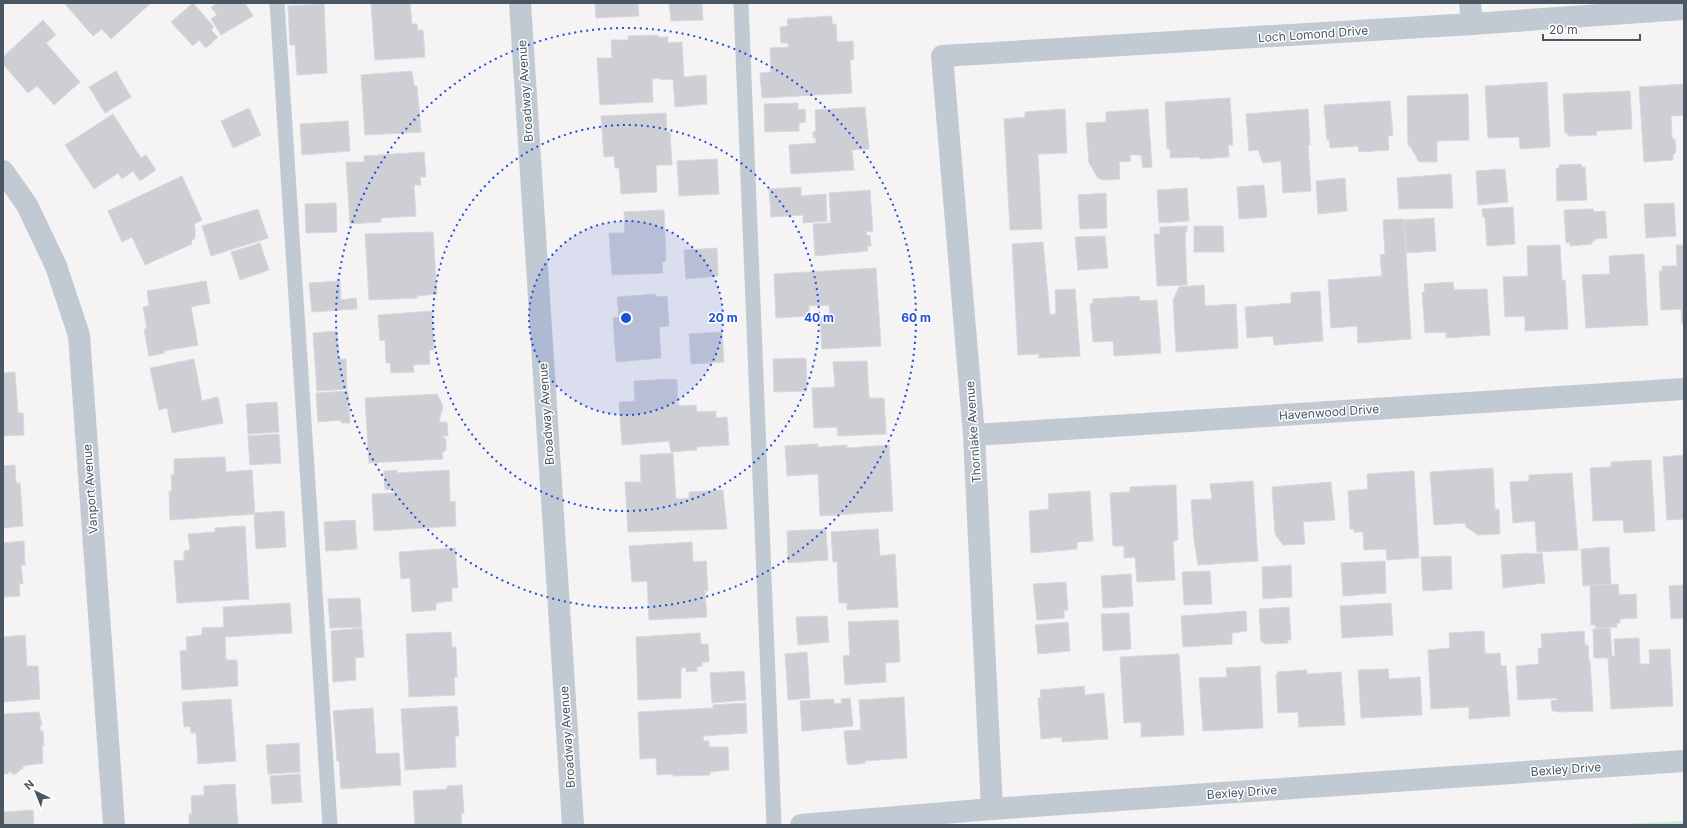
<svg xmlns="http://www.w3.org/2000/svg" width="1687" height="828" font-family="Inter,sans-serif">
	<rect width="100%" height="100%" fill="#f5f3f3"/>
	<polygon fill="#c3f1d5" points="1684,821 1684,825 1606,825"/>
	<g fill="#cdcfd5" stroke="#d7d9de">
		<polygon points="64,3 151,3 111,39 102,29 93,36"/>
		<polygon points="193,3 214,27 211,30 218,37 206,48 199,40 193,46 171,22"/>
		<polygon points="217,3 245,3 253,16 221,35 211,19 217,15 211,7"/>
		<polygon points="371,3 410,3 412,24 417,24 418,30 423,30 425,57 375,60"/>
		<polygon points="595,3 638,3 639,16 596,18"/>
		<polygon points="669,3 702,3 703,20 671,21"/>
		<polygon points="324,4 327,73 297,75 295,45 290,45 288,6"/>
		<polygon points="832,16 832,24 836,24 837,42 853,41 854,59 850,60 852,93 762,98 760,73 771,72 770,48 789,47 788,43 781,43 780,27 788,26 787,19"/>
		<polygon points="43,20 56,35 46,43 80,82 54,105 37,86 28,93 3,64 3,57"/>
		<polygon points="658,35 658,37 668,37 668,43 682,42 684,77 706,75 707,104 675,107 673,79 661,80 660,78 652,79 653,102 600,105 597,58 612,58 611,40 629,40 628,36"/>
		<polygon points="116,71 131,97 105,113 89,87"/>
		<polygon points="412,71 414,86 417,86 421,132 365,135 361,75"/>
		<polygon points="1547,82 1550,147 1520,149 1519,137 1488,138 1485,86"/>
		<polygon points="1684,84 1684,115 1671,116 1672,138 1675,140 1676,152 1673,155 1673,160 1644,162 1639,87"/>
		<polygon points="1630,91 1632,129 1596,131 1597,135 1568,136 1568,133 1565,133 1563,94"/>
		<polygon points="1468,94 1469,140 1437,141 1437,162 1419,162 1410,146 1408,146 1407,96"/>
		<polygon points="1230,98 1233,145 1228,145 1229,157 1200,159 1199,157 1170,158 1170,149 1167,149 1165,102"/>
		<polygon points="1390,101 1393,135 1388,136 1389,150 1359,152 1358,146 1330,148 1329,139 1327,140 1324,105"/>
		<polygon points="798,103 798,110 805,109 806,122 799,123 799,131 765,132 764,104"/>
		<polygon points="865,107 869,149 852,150 854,170 791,174 789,145 816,143 816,138 813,138 813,132 816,131 815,110"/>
		<polygon points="249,108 261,135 233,148 221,121"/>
		<polygon points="1065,109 1067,153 1038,154 1042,229 1010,230 1004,119 1025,117 1025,112"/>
		<polygon points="1148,109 1152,167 1143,168 1141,155 1130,155 1131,161 1119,162 1120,179 1103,180 1098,178 1089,163 1086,123 1106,122 1106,112"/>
		<polygon points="1308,109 1310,145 1308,145 1311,191 1283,193 1281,161 1263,163 1258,150 1249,151 1246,114"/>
		<polygon points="666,113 667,132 670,132 672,165 656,165 657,192 621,194 619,168 615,168 614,156 604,157 601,116"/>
		<polygon points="113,114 141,158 146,155 156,170 140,181 133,171 122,179 118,173 94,189 65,145"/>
		<polygon points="348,121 350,151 302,155 300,124"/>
		<polygon points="424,152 426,177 420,177 421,185 414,185 416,216 381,218 381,222 350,224 346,162 364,162 364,156"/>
		<polygon points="717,159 719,194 679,196 677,161"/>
		<polygon points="1581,164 1582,167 1585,167 1587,200 1557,201 1556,169 1559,168 1559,165"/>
		<polygon points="1505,169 1508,202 1478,205 1476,171"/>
		<polygon points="1451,174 1453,208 1399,209 1397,178"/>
		<polygon points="182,176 202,220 194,224 195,228 195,238 191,242 192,244 145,265 132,237 122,242 108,211"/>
		<polygon points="1345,178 1347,211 1318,214 1316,181"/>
		<polygon points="1264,185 1267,217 1239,219 1237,187"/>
		<polygon points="801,187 801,196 826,194 827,221 803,223 803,215 771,217 769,189"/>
		<polygon points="1187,188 1189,221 1159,223 1157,190"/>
		<polygon points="870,190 873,231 866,232 867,236 870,235 871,246 867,246 868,251 815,256 813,224 831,223 829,193"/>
		<polygon points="1106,193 1107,228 1080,229 1078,195"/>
		<polygon points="336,203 337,232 306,233 305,204"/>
		<polygon points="1674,203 1676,236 1646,238 1644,204"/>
		<polygon points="1513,207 1515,244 1487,246 1485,217 1483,217 1482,209"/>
		<polygon points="258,209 268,238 211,256 202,226"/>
		<polygon points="1593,209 1594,212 1605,211 1607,238 1595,239 1595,241 1592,241 1592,244 1570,246 1570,243 1566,243 1564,210"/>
		<polygon points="664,210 666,261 662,262 663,273 612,275 609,233 625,233 624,212"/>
		<polygon points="1434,218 1436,251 1406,253 1404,220"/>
		<polygon points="1404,219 1411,339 1358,343 1357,326 1331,328 1328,280 1382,276 1380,255 1385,254 1383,220"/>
		<polygon points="1187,226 1187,232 1185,232 1187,285 1157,286 1154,234 1160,234 1160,227"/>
		<polygon points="1194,226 1223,226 1224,252 1194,252"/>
		<polygon points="433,232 437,294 417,296 417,298 369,300 365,234"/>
		<polygon points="1105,236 1108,268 1078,270 1075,237"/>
		<polygon points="1043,242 1050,315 1056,314 1055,290 1075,289 1080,356 1039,358 1039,354 1018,355 1012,244"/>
		<polygon points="260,243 269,270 240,280 231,252"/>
		<polygon points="1560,245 1562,280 1565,280 1568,329 1525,331 1525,316 1505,317 1503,277 1528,276 1527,246"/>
		<polygon points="1676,245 1684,245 1684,324 1682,324 1681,309 1661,310 1659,271 1662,271 1662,266 1677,266"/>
		<polygon points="717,248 718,276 686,279 684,250"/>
		<polygon points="1644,254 1648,325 1586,328 1582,275 1610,274 1609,256"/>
		<polygon points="876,268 881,346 822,349 820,318 830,317 829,305 809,306 809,316 776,318 774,274"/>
		<polygon points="206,281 210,303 191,307 198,345 164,351 165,353 149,356 144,329 147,329 143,307 149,306 147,291"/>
		<polygon points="340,281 341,300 356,298 357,309 312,312 309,283"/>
		<polygon points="1453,282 1454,290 1487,289 1490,335 1446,338 1446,332 1425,333 1422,292 1425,292 1424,284"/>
		<polygon points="1204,285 1205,306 1236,304 1238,348 1176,352 1173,300 1179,287"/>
		<polygon points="1320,291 1323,341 1274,345 1273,336 1247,338 1245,307 1291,303 1291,293"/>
		<polygon points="655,294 656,297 667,296 669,326 659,327 661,358 616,362 613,318 619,317 617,297"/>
		<polygon points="1139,296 1140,301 1157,300 1161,353 1114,356 1113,341 1093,342 1090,304 1093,303 1093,299"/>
		<polygon points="432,311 434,350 429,350 430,364 413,365 414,372 391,373 390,363 386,363 385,340 380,341 378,315"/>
		<polygon points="337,331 339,359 346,359 347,389 317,391 313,333"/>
		<polygon points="722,332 724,362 691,364 689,334"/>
		<polygon points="806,358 807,391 774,392 773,359"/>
		<polygon points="194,359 202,401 218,397 223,423 172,433 167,408 159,410 150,368"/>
		<polygon points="867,361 869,398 884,398 886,434 838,436 837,427 814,428 812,388 835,387 833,362"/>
		<polygon points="15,372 18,413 23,413 24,435 3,436 3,373"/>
		<polygon points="673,379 677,380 678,405 681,405 681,406 696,405 697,412 716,411 716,418 727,417 729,445 696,447 697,450 671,452 669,441 622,445 619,402 635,401 634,381"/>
		<polygon points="348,391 350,423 341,423 341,420 318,422 316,393"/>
		<polygon points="437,394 443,406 439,422 447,422 448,436 441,436 446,439 446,450 442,453 443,459 369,463 365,398"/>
		<polygon points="277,402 279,432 248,434 246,404"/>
		<polygon points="279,434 281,463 250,465 248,436"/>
		<polygon points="818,444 818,447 847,445 847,448 889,445 893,511 820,516 818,474 787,476 785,446"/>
		<polygon points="673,453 676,499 689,498 689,492 723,490 727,529 628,532 625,482 641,482 640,455"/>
		<polygon points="1684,455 1684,519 1667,520 1663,457"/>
		<polygon points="225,457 226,472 252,470 255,514 170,520 169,491 172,491 171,475 174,475 174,459"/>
		<polygon points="1651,460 1655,531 1624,533 1623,520 1593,521 1590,468 1611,467 1611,462"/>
		<polygon points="15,465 16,483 20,483 23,526 3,528 3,466"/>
		<polygon points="1493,468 1495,510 1499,509 1500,534 1478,535 1466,527 1465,523 1434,525 1430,472"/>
		<polygon points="397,470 397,473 449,470 450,502 455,501 456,526 374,531 372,494 394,493 394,489 385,490 384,471"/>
		<polygon points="1414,471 1419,558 1387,560 1386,549 1364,550 1363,532 1354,532 1354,529 1350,529 1348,491 1368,489 1367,474"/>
		<polygon points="1572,473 1578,550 1537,552 1535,521 1513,523 1510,482 1529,481 1529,475"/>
		<polygon points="1253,481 1258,561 1198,565 1194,540 1191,500 1212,499 1210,484"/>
		<polygon points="1331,482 1335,520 1303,522 1305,544 1283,545 1275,534 1272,487"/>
		<polygon points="1176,485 1178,540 1173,541 1175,580 1137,582 1135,557 1124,558 1124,546 1113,546 1110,493 1130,492 1130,487"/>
		<polygon points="1090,491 1093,541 1077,542 1077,549 1031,553 1029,511 1049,509 1048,494"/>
		<polygon points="284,511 286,547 256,549 254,519 255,513"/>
		<polygon points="355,520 357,549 326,551 324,522"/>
		<polygon points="245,526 249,599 177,603 174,561 184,560 184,551 190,550 188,534 215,532 215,528"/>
		<polygon points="826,529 828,560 788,563 787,531"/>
		<polygon points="878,529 880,556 895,554 898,607 847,610 847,603 839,603 837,562 833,562 831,532"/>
		<polygon points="24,541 25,565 21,565 23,584 19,584 20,596 3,597 3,543"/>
		<polygon points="692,542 693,562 706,561 708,591 705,591 707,617 649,620 647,581 632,582 629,546"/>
		<polygon points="1609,547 1611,584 1583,586 1581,549"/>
		<polygon points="455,548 458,588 452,588 452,601 436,603 436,610 412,612 410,578 401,579 399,552"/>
		<polygon points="1529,553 1529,554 1542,553 1545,583 1503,588 1501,555"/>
		<polygon points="1451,556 1452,589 1423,591 1421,557"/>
		<polygon points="1385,561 1386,593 1343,596 1341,563"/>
		<polygon points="1291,565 1292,597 1263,599 1262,567"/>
		<polygon points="1210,571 1212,604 1184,605 1182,572"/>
		<polygon points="1131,574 1133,606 1103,608 1101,576"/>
		<polygon points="1066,582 1068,610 1064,610 1064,618 1037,620 1033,584"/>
		<polygon points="1618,584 1619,595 1636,594 1637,618 1620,619 1620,623 1617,623 1617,627 1596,628 1595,625 1591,625 1590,586"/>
		<polygon points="1684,585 1684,618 1671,619 1669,586"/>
		<polygon points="360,598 362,627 330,628 328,599"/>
		<polygon points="290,603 292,633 225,637 226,660 237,660 238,686 182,690 180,651 187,650 186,637 202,635 202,628 224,627 223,607"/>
		<polygon points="1391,603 1393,635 1342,638 1340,606"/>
		<polygon points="1289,607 1291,640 1287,640 1288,643 1265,644 1264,642 1261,642 1259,609"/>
		<polygon points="1246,611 1247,631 1232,633 1232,644 1183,647 1181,616"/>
		<polygon points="1129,613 1131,649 1103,651 1101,614"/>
		<polygon points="827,616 829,642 798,645 796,617"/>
		<polygon points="898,620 900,662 885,663 886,682 845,685 843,656 850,655 848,622"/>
		<polygon points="1068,622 1070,651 1038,654 1035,625"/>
		<polygon points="362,628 364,657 355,658 356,680 333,682 331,631"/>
		<polygon points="1610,628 1612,656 1615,656 1614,639 1639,638 1640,664 1650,664 1649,650 1670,649 1673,706 1611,709 1608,658 1594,658 1593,629"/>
		<polygon points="1484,631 1485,654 1500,653 1501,666 1506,666 1510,716 1469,719 1469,707 1431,709 1428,650 1450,648 1449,633"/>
		<polygon points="1584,631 1585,645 1588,645 1589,662 1590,661 1593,711 1557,712 1558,711 1552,711 1551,701 1557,700 1557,698 1518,700 1516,666 1539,664 1538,648 1542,648 1541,634"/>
		<polygon points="451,632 452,647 456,647 457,677 454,677 455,695 409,697 406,634"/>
		<polygon points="700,633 701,644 708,644 709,662 702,662 702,666 697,667 697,671 686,672 686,667 681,668 681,698 638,700 636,637"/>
		<polygon points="25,635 27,666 38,666 40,699 3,702 3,637"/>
		<polygon points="807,652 810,698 788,700 785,654"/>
		<polygon points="1179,654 1184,735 1141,737 1141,722 1124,723 1120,657"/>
		<polygon points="1260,666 1263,728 1203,731 1199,678 1227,677 1226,668"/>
		<polygon points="1388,669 1389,679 1420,677 1422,715 1361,718 1358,670"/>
		<polygon points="1307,670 1307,674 1341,672 1345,725 1299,727 1298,712 1278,713 1276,675 1278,675 1277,672"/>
		<polygon points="744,671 746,700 712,703 710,673"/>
		<polygon points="1084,686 1085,695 1104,693 1108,739 1062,742 1062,737 1041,739 1038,698 1041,698 1040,690"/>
		<polygon points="904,697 907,758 865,761 865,763 849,765 847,763 844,731 861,730 859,700"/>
		<polygon points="850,698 853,726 802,731 800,701 834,699 834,704 842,703 841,699"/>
		<polygon points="231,699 236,761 198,764 196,733 191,733 190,726 184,727 182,702"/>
		<polygon points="746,703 747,733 703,736 704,741 709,741 709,747 728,747 729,770 710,772 710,775 673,776 673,774 657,775 656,758 640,759 638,712 713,708 713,705"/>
		<polygon points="457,706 459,736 455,736 456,767 405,770 401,709"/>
		<polygon points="373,708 376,754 399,753 401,785 341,789 339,761 337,761 333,711"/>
		<polygon points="3,711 4,714 39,712 42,725 40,725 40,731 43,731 44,746 42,746 43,763 23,766 23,769 20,769 20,771 17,772 17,774 12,774 12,772 8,772 8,774 3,774"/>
		<polygon points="299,743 300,772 268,774 266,745"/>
		<polygon points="300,774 302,802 272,804 270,776"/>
		<polygon points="235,784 238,825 189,825 189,814 192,814 191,796 204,795 204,786"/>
		<polygon points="462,785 464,813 461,813 462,825 415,825 413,791 447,789 447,786"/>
		<polygon points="33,810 34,825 3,825 3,812"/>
	</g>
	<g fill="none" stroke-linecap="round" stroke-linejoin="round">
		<g stroke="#c1cad2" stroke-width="15">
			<polyline points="277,3 330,825"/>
			<polyline points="741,3 774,825"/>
		</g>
		<g stroke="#c1cad2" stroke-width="22">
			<polyline points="1470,3 1472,24"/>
			<polyline points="3,171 27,205 56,266 79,335 114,825"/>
			<polyline points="974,435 1684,389"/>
			<polyline points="992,809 974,435 942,56 1472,24 1684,9"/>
			<polyline points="801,825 992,809 1684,761"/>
		</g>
		<polyline stroke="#c1cad2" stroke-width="22" points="520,3 573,825"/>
	</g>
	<circle cx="626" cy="318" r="97" fill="#1d4ed8" fill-opacity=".12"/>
	<g fill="none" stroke="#1d4ed8" stroke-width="2" stroke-dasharray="2 4">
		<circle cx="626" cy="318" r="97"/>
		<circle cx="626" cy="318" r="193"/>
		<circle cx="626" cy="318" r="290"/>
	</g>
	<g text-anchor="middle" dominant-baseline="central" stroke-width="3" stroke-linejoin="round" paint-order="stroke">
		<g font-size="12" fill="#4a5661" stroke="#fff">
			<text transform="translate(1313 34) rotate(-4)">Loch Lomond Drive</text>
			<text transform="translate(525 91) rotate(-94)">Broadway Avenue</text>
			<text transform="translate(1329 412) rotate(-4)">Havenwood Drive</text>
			<text transform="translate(546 414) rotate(-94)">Broadway Avenue</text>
			<text transform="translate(973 432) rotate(-94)">Thornlake Avenue</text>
			<text transform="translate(90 489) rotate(-94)">Vanport Avenue</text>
			<text transform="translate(567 737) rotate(-94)">Broadway Avenue</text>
			<text transform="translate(1566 769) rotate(-4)">Bexley Drive</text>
			<text transform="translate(1242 792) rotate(-4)">Bexley Drive</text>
		</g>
	</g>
	<circle cx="626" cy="318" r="6" fill="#1d4ed8" stroke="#fff" stroke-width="2"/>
	<g font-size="12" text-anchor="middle" font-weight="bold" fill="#1d4ed8" stroke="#fff" stroke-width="3" stroke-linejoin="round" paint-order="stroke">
		<text x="723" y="322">20 m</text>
		<text x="819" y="322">40 m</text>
		<text x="916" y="322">60 m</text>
	</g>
	<rect width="1687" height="828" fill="none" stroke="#4a5661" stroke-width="8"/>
	<g transform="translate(36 792) rotate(317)" stroke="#ffffff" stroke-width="3" paint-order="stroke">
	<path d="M0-3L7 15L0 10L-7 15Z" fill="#4a5661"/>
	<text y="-6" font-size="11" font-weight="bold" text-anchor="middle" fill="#4a5661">N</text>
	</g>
	<path d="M1543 34v6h97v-6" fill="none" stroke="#4a5661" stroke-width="2"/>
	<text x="1549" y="34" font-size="12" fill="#4a5661" stroke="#ffffff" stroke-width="3" paint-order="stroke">20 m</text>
</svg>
